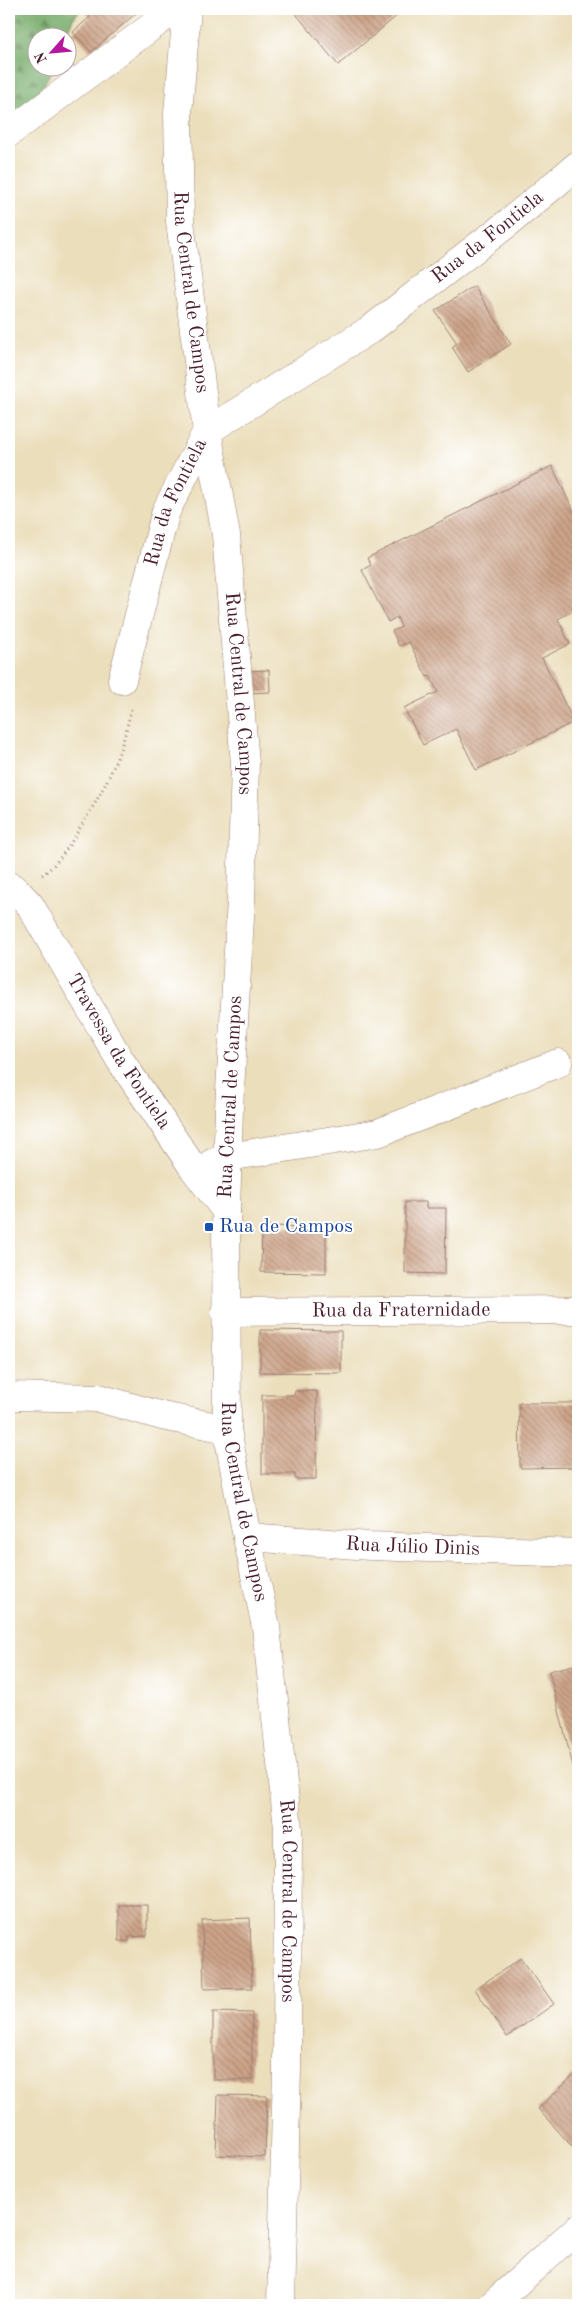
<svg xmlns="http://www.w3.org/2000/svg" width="587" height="2314" font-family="'Old Standard TT',serif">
	<defs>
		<pattern id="forest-firs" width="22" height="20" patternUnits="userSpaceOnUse" patternTransform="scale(1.25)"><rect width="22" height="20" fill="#75aa67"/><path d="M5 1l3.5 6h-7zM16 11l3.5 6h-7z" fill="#628a55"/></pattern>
		<pattern id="building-back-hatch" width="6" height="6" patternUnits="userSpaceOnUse" patternTransform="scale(1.25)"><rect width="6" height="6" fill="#cda489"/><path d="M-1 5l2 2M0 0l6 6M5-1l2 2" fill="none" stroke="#a88570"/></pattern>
	</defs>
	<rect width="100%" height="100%" fill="#fff"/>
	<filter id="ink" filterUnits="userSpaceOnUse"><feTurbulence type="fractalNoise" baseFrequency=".02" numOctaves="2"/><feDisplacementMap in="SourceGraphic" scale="10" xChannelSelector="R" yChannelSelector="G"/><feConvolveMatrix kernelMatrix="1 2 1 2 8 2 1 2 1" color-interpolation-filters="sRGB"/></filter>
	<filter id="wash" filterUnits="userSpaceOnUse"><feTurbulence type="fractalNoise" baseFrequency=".0096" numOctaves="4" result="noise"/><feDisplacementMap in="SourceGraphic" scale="20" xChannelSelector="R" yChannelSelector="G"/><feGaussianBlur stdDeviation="1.12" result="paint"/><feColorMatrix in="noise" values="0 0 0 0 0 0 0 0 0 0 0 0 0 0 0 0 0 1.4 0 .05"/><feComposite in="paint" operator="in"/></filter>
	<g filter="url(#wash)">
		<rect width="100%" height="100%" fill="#ebdebb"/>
		<polygon fill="url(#forest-firs)" stroke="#606449" points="9,9 81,9 73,19 65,37 38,38 38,68 53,68 13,142 9,144"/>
		<g id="blocks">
			<g fill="url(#building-back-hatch)">
				<polygon points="83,9 141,9 91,52 73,32 90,17"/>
				<polygon points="292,9 405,9 338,65"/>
				<polygon points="474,286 511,344 468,372 452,347 457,343 435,311"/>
				<polygon points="552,466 578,520 578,608 558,619 570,644 542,658 574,722 476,770 456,729 423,745 404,708 438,692 430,676 427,677 409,642 399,646 392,631 401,627 397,617 388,622 362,570 371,565 367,558"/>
				<polygon points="269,670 270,692 248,693 247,671"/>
				<polygon points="405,1202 426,1202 426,1208 446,1208 445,1274 405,1273"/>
				<polygon points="262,1226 326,1227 326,1273 261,1272"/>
				<polygon points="260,1330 341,1331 341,1373 260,1372"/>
				<polygon points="295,1391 317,1391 316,1479 295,1479 295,1474 262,1474 262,1395 294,1395"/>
				<polygon points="519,1403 578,1403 578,1467 520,1468"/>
				<polygon points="578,1664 578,1773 575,1774 549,1671"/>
				<polygon points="119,1905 147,1905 147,1936 129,1937 129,1941 119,1941"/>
				<polygon points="250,1918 252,1988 204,1989 202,1920"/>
				<polygon points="521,1958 554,2004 507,2037 475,1989"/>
				<polygon points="213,2012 252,2013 252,2080 213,2080"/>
				<polygon points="578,2071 578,2153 538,2109"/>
				<polygon points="218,2095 267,2096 265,2157 216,2155"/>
			</g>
		</g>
	</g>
	<g filter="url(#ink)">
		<use href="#blocks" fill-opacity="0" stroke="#9a7e73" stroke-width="1"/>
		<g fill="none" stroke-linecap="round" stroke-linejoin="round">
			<g stroke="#9a7e73" stroke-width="29">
				<g id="minor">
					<path id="s1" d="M187,9l-9,104 2,108 27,210 19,104 19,229 -4,136 -12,208 -3,103 1,218 20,108 19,90 22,201 -1,240 -6,237"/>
					<polyline points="9,133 175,9"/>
					<path id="s2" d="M122,680l44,-169 41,-80 164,-102 137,-106 70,-58"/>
					<path id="s3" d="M9,886l6,3 15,16 90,155 74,109 32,42"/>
					<polyline points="212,1163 228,1157 378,1133 558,1063"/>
					<path id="s4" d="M225,1312l353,-2"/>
					<polyline points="9,1396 99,1398 162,1416 227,1429"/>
					<path id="s5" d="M247,1537l123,9 208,7"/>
					<polyline points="492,2305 578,2228"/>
				</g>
			</g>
			<path stroke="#9a7e73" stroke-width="3" stroke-dasharray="1 4" stroke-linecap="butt" d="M42,875c16,-11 27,-29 36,-44 27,-43 43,-72 53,-122"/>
			<use href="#minor" stroke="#fff" stroke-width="28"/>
		</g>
	</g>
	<rect fill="#1a4fb4" stroke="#fff" stroke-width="2" x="204" y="1222" width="10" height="10" rx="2.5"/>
	<g text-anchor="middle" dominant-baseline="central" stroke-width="4" stroke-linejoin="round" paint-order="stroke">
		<g font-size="20" fill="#4a1f2b" stroke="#fff">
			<text stroke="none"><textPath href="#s2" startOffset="606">Rua da Fontiela</textPath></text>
			<text stroke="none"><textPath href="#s1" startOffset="284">Rua Central de Campos</textPath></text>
			<text stroke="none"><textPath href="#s2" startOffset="186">Rua da Fontiela</textPath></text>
			<text stroke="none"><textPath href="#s1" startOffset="689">Rua Central de Campos</textPath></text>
			<text stroke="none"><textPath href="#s3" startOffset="200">Travessa da Fontiela</textPath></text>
			<text transform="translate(231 1097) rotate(-87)">Rua Central de Campos</text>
			<text stroke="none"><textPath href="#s4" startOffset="176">Rua da Fraternidade</textPath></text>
			<text stroke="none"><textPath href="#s1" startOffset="1499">Rua Central de Campos</textPath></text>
			<text stroke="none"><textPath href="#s5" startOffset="166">Rua Júlio Dinis</textPath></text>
			<text stroke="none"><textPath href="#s1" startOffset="1902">Rua Central de Campos</textPath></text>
		</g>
		<g font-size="20" fill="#164399" stroke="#fff" text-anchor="start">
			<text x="219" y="1227">Rua de Campos</text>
		</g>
	</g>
	<rect width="587" height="2314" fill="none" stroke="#fff" stroke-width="30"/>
	<g transform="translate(52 52) rotate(243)"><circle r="24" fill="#ffffff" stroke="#b7a5aa"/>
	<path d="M0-4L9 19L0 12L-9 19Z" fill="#b5179e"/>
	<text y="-8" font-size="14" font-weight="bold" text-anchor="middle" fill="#4a1f2b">N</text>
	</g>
</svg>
